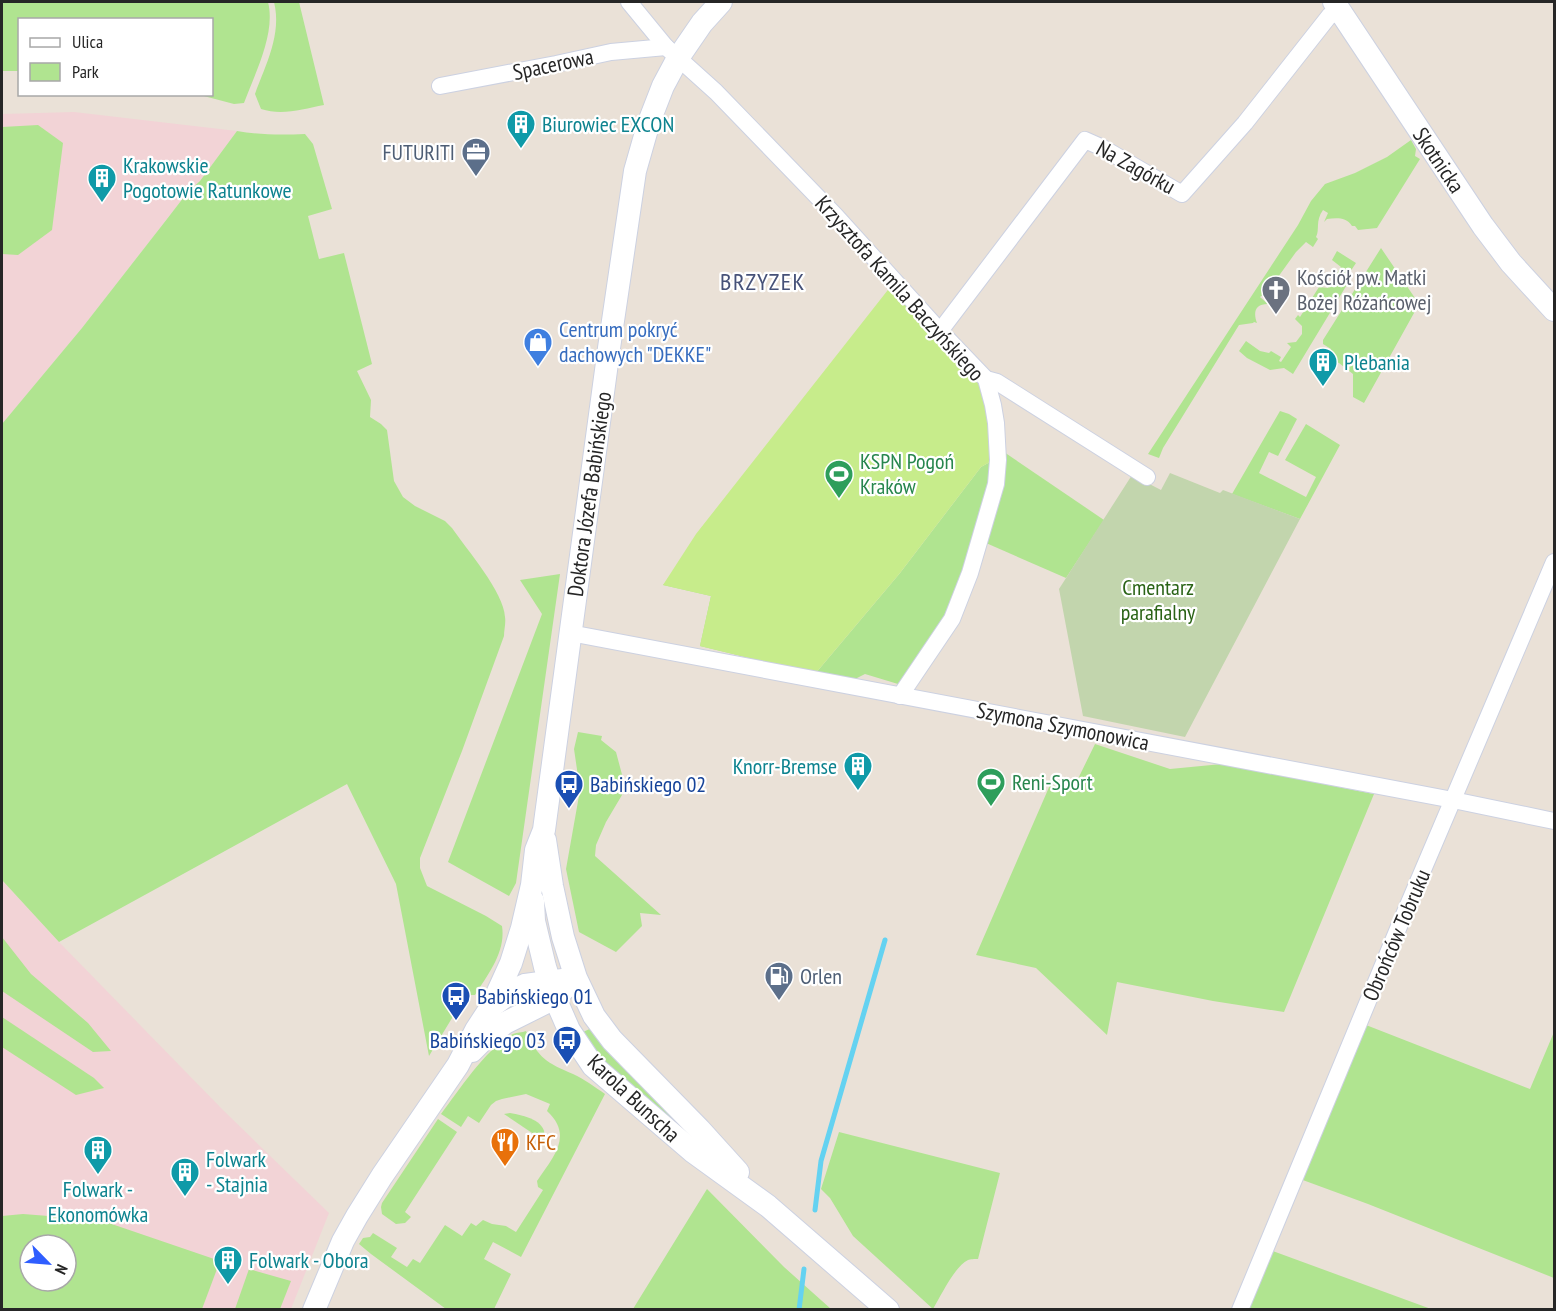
<svg xmlns="http://www.w3.org/2000/svg" width="1556" height="1311" font-family="'PT Sans Narrow',sans-serif">
	<rect width="100%" height="100%" fill="#eae1d7"/>
	<g fill="#f2d3d6" fill-rule="evenodd">
		<polygon points="74,112 237,131 200,181 187,193 82,328 2,424 2,114"/>
		<path d="M2,880l57,62 165,169 105,102 -38,96h-289zM30,1245h36v36h-36z"/>
	</g>
	<g fill="#b0e490" fill-rule="evenodd">
		<path d="M2,2h266c8,31 -13,71 -24,101l-10,1 -34,-9 12,-1v-74h-192l-1,51h-17z"/>
		<path d="M274,2h25l25,103c-21,4 -42,11 -63,4l-6,-15c11,-30 27,-60 19,-92z"/>
		<polygon points="38,125 63,143 52,230 18,255 2,254 2,127"/>
		<path d="M237,131c22,4 45,4 68,3l8,10 19,65 -24,7 11,43 25,-6 28,111 -15,7 14,29 -1,17 11,7 6,6 7,51 9,16 12,9 30,15 7,7c15,22 52,64 53,89 1,6 -1,13 -1,19l-42,115 -42,107v10l7,18 59,30 16,10c4,26 -14,48 -27,69h-9l-37,61 -33,-172 -49,-100 -288,158 -57,-62v-456l80,-96 85,-109 20,-26 13,-12z"/>
		<path d="M1411,140l5,9 -1,7 5,3 -43,69 -19,2 -3,-4h-3c-6,-9 -15,-8 -25,-7l-3,3 4,-9 -5,-3c-8,11 -3,20 -7,27l2,2 -5,8 -7,-5 -10,10 -28,39 -8,6 8,7c-13,0 -15,8 -11,19l-3,-1 -1,1 -14,2 -76,123 -4,10 -11,-4 150,-229 13,-24 14,-17 30,-11 32,-16z"/>
		<polygon points="1381,248 1419,304 1364,403 1353,397 1353,374 1339,363 1325,358 1331,349 1323,344 1323,340"/>
		<polygon points="1337,251 1356,263 1350,272 1351,278 1293,374 1284,368 1270,370 1247,358 1239,351 1246,341 1260,351 1269,353 1271,351 1281,357 1279,361 1281,362 1291,347 1287,343 1296,342 1302,334 1302,326 1295,319 1298,315 1300,317 1319,287 1328,288 1341,267 1332,260"/>
		<polygon points="1280,411 1289,414 1297,419 1278,456 1269,452 1259,473 1306,497 1316,477 1285,460 1306,424 1340,445 1300,519 1232,494"/>
		<polygon points="1004,452 1104,520 1066,578 986,543"/>
		<polygon points="990,462 989,485 972,553 949,612 924,656 898,684 865,674 853,680 815,674 700,646 711,596 663,585 686,561 815,674 900,573 981,467"/>
		<polygon points="560,574 516,883 509,896 448,862 542,614 520,580"/>
		<polygon points="578,732 602,736 601,740 616,752 624,782 622,795 606,822 596,845 595,856 661,915 640,913 642,926 616,952 579,932 566,869 580,790 574,749"/>
		<polygon points="1095,744 1170,769 1222,764 1374,794 1284,1012 1213,1001 1117,982 1107,1035 1036,968 976,955 1050,785 1073,789"/>
		<polygon points="2,937 31,974 88,1023 111,1051 93,1052 2,991"/>
		<polygon points="2,1017 94,1078 104,1088 76,1095 2,1047"/>
		<polygon points="1366,1025 1530,1089 1554,1032 1554,1278 1368,1204 1300,1179"/>
		<polygon points="594,1027 697,1143 599,1056 583,1032"/>
		<path d="M526,1031c12,27 21,32 47,43 11,5 22,13 32,20l-84,163 -28,-15 -9,17 27,15 -17,35h-48l-75,-55 -12,-10 4,-6 7,-1 3,-4 24,15 -6,9 16,10 6,-8 7,4 25,-38 17,11 9,-13 5,3 7,-6 9,4 14,2 10,6 27,-42 -5,-3 -1,-6c16,-24 37,-45 10,-70l3,-7 -24,-10 -24,5 -6,2 -5,4 -12,18 -11,-7 -7,11 -20,-13c18,-24 46,-67 72,-80 4,-2 9,-1 13,-3z"/>
		<path d="M510,1113c16,3 39,8 34,28l-40,-27z"/>
		<polygon points="438,1119 457,1132 405,1212 411,1217 405,1223 396,1224 382,1214 381,1207 382,1203"/>
		<path d="M839,1132l161,41 -22,86c-3,0 -8,0 -10,1 -14,7 -27,36 -35,49l-80,-73 -23,-38 -9,-9z"/>
		<polygon points="707,1189 784,1267 831,1309 633,1309"/>
		<path d="M23,1214l77,6 120,41 -18,48h-200v-93zM30,1245h36v36h-36z"/>
		<polygon points="1270,1250 1431,1309 1244,1310"/>
		<polygon points="249,1269 291,1281 280,1309 235,1309"/>
	</g>
	<polygon fill="#c2d5ad" points="1170,473 1220,493 1223,490 1300,519 1185,737 1083,716 1059,589 1132,475 1161,490"/>
	<polygon fill="#c7ec8b" points="891,286 983,389 989,430 990,462 981,467 900,573 815,674 700,646 711,596 663,585 696,534"/>
	<g fill="none" stroke-linecap="round" stroke-linejoin="round">
		<g stroke="#64d2f1" stroke-width="5">
			<polyline points="815,1210 821,1161 885,940"/>
			<polyline points="799,1310 804,1269"/>
		</g>
		<g stroke="#ccd1e1" stroke-width="18">
			<g id="street">
				<polyline points="629,2 666,47 716,92 836,216 940,331 986,379 993,405 996,423 998,460 996,484 970,573 952,619 900,696"/>
				<polyline points="440,86 556,64 611,52 666,47"/>
				<polyline points="940,331 1085,140 1103,148 1182,194 1245,123 1330,15 1343,14"/>
				<polyline points="986,379 997,382 1147,477"/>
				<polyline points="570,633 1453,800 1554,821"/>
				<polyline points="1240,1310 1400,924 1554,562"/>
			</g>
		</g>
		<g stroke="#ccd1e1" stroke-width="24">
			<g id="secondary">
				<polyline points="1334,2 1483,226 1511,263 1554,310"/>
				<polyline points="545,840 552,886 563,937 576,978 594,1016 612,1040 700,1130 738,1172"/>
				<polyline points="533,901 534,921 545,967 555,998 569,1030 593,1066 692,1151 768,1206 888,1310"/>
				<polyline points="492,1006 514,990 525,985 563,980"/>
				<polyline points="472,1051 484,1039 505,1023 555,998 565,988"/>
				<polyline points="314,1310 343,1241 357,1216 382,1176 458,1065 476,1030 491,1007 511,963 522,928 532,885 536,850 544,830 609,348 635,171 649,122 663,86 678,58 702,23 721,2"/>
			</g>
		</g>
		<use href="#street" stroke="#fff" stroke-width="16"/>
		<use href="#secondary" stroke="#fff" stroke-width="22"/>
	</g>
	<defs>
		<g id="building-pin" transform="scale(1.5)"><path d="M0 17L-7.5 6A9.5 9.5 0 1 1 7.5 6Z" fill="#0f9aa8" stroke="#fff"/><path d="M-4-6H4V6H1V3H-1V6H-4ZM-2.5-4.3h1.7v1.8h-1.7ZM.8-4.3h1.7v1.8H.8ZM-2.5-1h1.7V.8h-1.7ZM.8-1h1.7V.8H.8Z" fill="#fff"/></g>
		<g id="office-pin" transform="scale(1.5)"><path d="M0 17L-7.5 6A9.5 9.5 0 1 1 7.5 6Z" fill="#5c6f8a" stroke="#fff"/><path d="M-6-3h4V-5.5h4V-3h4V5H-6ZM-1-4.5V-3h2v-1.5ZM-6 0V1H6V0Z" fill="#fff"/></g>
		<g id="church-pin" transform="scale(1.5)"><path d="M0 17L-7.5 6A9.5 9.5 0 1 1 7.5 6Z" fill="#6b7280" stroke="#fff"/><path d="M-1.2-6h2.4v3.5h3.3v2.4h-3.3V6h-2.4V-.1h-3.3v-2.4h3.3Z" fill="#fff"/></g>
		<g id="shop-pin" transform="scale(1.5)"><path d="M0 17L-7.5 6A9.5 9.5 0 1 1 7.5 6Z" fill="#3f7fe0" stroke="#fff"/><path d="M-5-2.5h2.3a2.7 3.5 0 0 1 5.4 0H5L5.5 6h-11ZM-1.5-2.5h3a1.5 2.3 0 0 0-3 0Z" fill="#fff"/></g>
		<g id="stadium-pin" transform="scale(1.5)"><path d="M0 17L-7.5 6A9.5 9.5 0 1 1 7.5 6Z" fill="#2e9e5b" stroke="#fff"/><path d="M0-5a6.5 5 0 1 0 0 10a6.5 5 0 1 0 0-10ZM-3.5-1.8h7v3.6h-7Z" fill="#fff"/></g>
		<g id="bus-pin" transform="scale(1.5)"><path d="M0 17L-7.5 6A9.5 9.5 0 1 1 7.5 6Z" fill="#1a4fb4" stroke="#fff"/><path d="M-5-6H5V4H4V6H2V4H-2V6H-4V4H-5ZM-3.5-4V0h7V-4ZM-3.5 1.2v1.5H-2V1.2ZM2 1.2v1.5H3.5V1.2Z" fill="#fff"/></g>
		<g id="fuel-pin" transform="scale(1.5)"><path d="M0 17L-7.5 6A9.5 9.5 0 1 1 7.5 6Z" fill="#5c6f8a" stroke="#fff"/><path d="M-5.5-6h7V0h2V4h1.3V-2.5L3-4.5l.8-.8L6-3V5H2.5V1h-1V6h-7ZM-4.2-4.7v3.2H.2V-4.7Z" fill="#fff"/></g>
		<g id="restaurant-pin" transform="scale(1.5)"><path d="M0 17L-7.5 6A9.5 9.5 0 1 1 7.5 6Z" fill="#e8710a" stroke="#fff"/><path d="M-5-6h1v4h1v-4h1v4h1v-4h1v5L-1.5 .5V6h-2V.5L-5-1ZM5-6V6H3V1.5H1.5Q1.5-4 5-6Z" fill="#fff"/></g>
	</defs>
	<g fill-rule="evenodd">
		<use href="#building-pin" x="521" y="124"/>
		<use href="#office-pin" x="476" y="152"/>
		<use href="#building-pin" x="102" y="178"/>
		<use href="#church-pin" x="1276" y="290"/>
		<use href="#shop-pin" x="538" y="342"/>
		<use href="#building-pin" x="1323" y="362"/>
		<use href="#stadium-pin" x="839" y="474"/>
		<use href="#building-pin" x="858" y="766"/>
		<use href="#stadium-pin" x="991" y="782"/>
		<use href="#bus-pin" x="569" y="784"/>
		<use href="#fuel-pin" x="779" y="976"/>
		<use href="#bus-pin" x="456" y="996"/>
		<use href="#bus-pin" x="567" y="1040"/>
		<use href="#restaurant-pin" x="505" y="1142"/>
		<use href="#building-pin" x="98" y="1150"/>
		<use href="#building-pin" x="185" y="1172"/>
		<use href="#building-pin" x="228" y="1260"/>
	</g>
	<g text-anchor="middle" dominant-baseline="central" stroke-width="4.5" stroke-linejoin="round" paint-order="stroke">
		<g font-size="22" fill="#262626" stroke="#fff">
			<text transform="translate(553 64) rotate(-12)">Spacerowa</text>
			<text transform="translate(1439 160) rotate(56)">Skotnicka</text>
			<text transform="translate(1136 167) rotate(29)">Na Zagórku</text>
			<text transform="translate(900 288) rotate(48)">Krzysztofa Kamila Baczyńskiego</text>
			<text transform="translate(589 494) rotate(-82)">Doktora Józefa Babińskiego</text>
			<text transform="translate(1063 726) rotate(11)">Szymona Szymonowica</text>
			<text transform="translate(1396 935) rotate(-67)">Obrońców Tobruku</text>
			<text transform="translate(634 1098) rotate(43)">Karola Bunscha</text>
		</g>
		<g font-size="22" fill="#0d838f" stroke="#fff" text-anchor="start">
			<text x="542" y="124">Biurowiec EXCON</text>
			<text x="123" y="165">Krakowskie<tspan x="123" dy="25">Pogotowie Ratunkowe</tspan></text>
			<text x="1344" y="362">Plebania</text>
			<text x="837" y="766" text-anchor="end">Knorr-Bremse</text>
			<text x="206" y="1159">Folwark<tspan x="206" dy="25">- Stajnia</tspan></text>
			<text x="98" y="1189" text-anchor="middle">Folwark -<tspan x="98" dy="25">Ekonomówka</tspan></text>
			<text x="249" y="1260">Folwark - Obora</text>
		</g>
		<g font-size="22" fill="#4e5e75" stroke="#fff" text-anchor="end">
			<text x="455" y="152">FUTURITI</text>
			<text x="800" y="976" text-anchor="start">Orlen</text>
		</g>
		<g font-size="22" fill="#5b616d" stroke="#fff" text-anchor="start">
			<text x="1297" y="277">Kościół pw. Matki<tspan x="1297" dy="25">Bożej Różańcowej</tspan></text>
		</g>
		<g font-size="22" fill="#366cbe" stroke="#fff" text-anchor="start">
			<text x="559" y="329">Centrum pokryć<tspan x="559" dy="25">dachowych "DEKKE"</tspan></text>
		</g>
		<g font-size="22" fill="#27864d" stroke="#fff" text-anchor="start">
			<text x="860" y="461">KSPN Pogoń<tspan x="860" dy="25">Kraków</tspan></text>
			<text x="1012" y="782">Reni-Sport</text>
		</g>
		<g font-size="22" fill="#2a6316" stroke="#fff">
			<text x="1158" y="587">Cmentarz<tspan x="1158" dy="25">parafialny</tspan></text>
		</g>
		<g font-size="22" fill="#164399" stroke="#fff" text-anchor="start">
			<text x="590" y="784">Babińskiego 02</text>
			<text x="477" y="996">Babińskiego 01</text>
			<text x="546" y="1040" text-anchor="end">Babińskiego 03</text>
		</g>
		<g font-size="22" fill="#c56008" stroke="#fff" text-anchor="start">
			<text x="526" y="1142">KFC</text>
		</g>
		<g font-size="24" letter-spacing="1.5" fill="#465178" stroke="#fff">
			<text x="763" y="281">BRZYZEK</text>
		</g>
	</g>
	<rect width="1556" height="1311" fill="none" stroke="#262626" stroke-width="6"/>
	<rect x="18" y="18" width="195" height="78" fill="#ffffff" stroke="#a8a8a8" stroke-width="1.5"/>
	<rect x="30" y="38" width="30" height="9" fill="#ffffff" stroke="#a8a8a8" stroke-width="1.5"/>
	<text x="72" y="48" font-size="18" fill="#262626">Ulica</text>
	<rect x="30" y="63" width="30" height="18" fill="#b0e490" stroke="#a8a8a8" stroke-width="1.5"/>
	<text x="72" y="78" font-size="18" fill="#262626">Park</text>
	<g transform="translate(48 1263) rotate(115)"><circle r="28" fill="#ffffff" stroke="#a8a8a8" stroke-width="1.5"/>
	<path d="M0-4.5L10 22L0 15L-10 22Z" fill="#2f5eff"/>
	<text y="-9" font-size="16" font-weight="bold" text-anchor="middle" fill="#262626">N</text>
	</g>
</svg>
